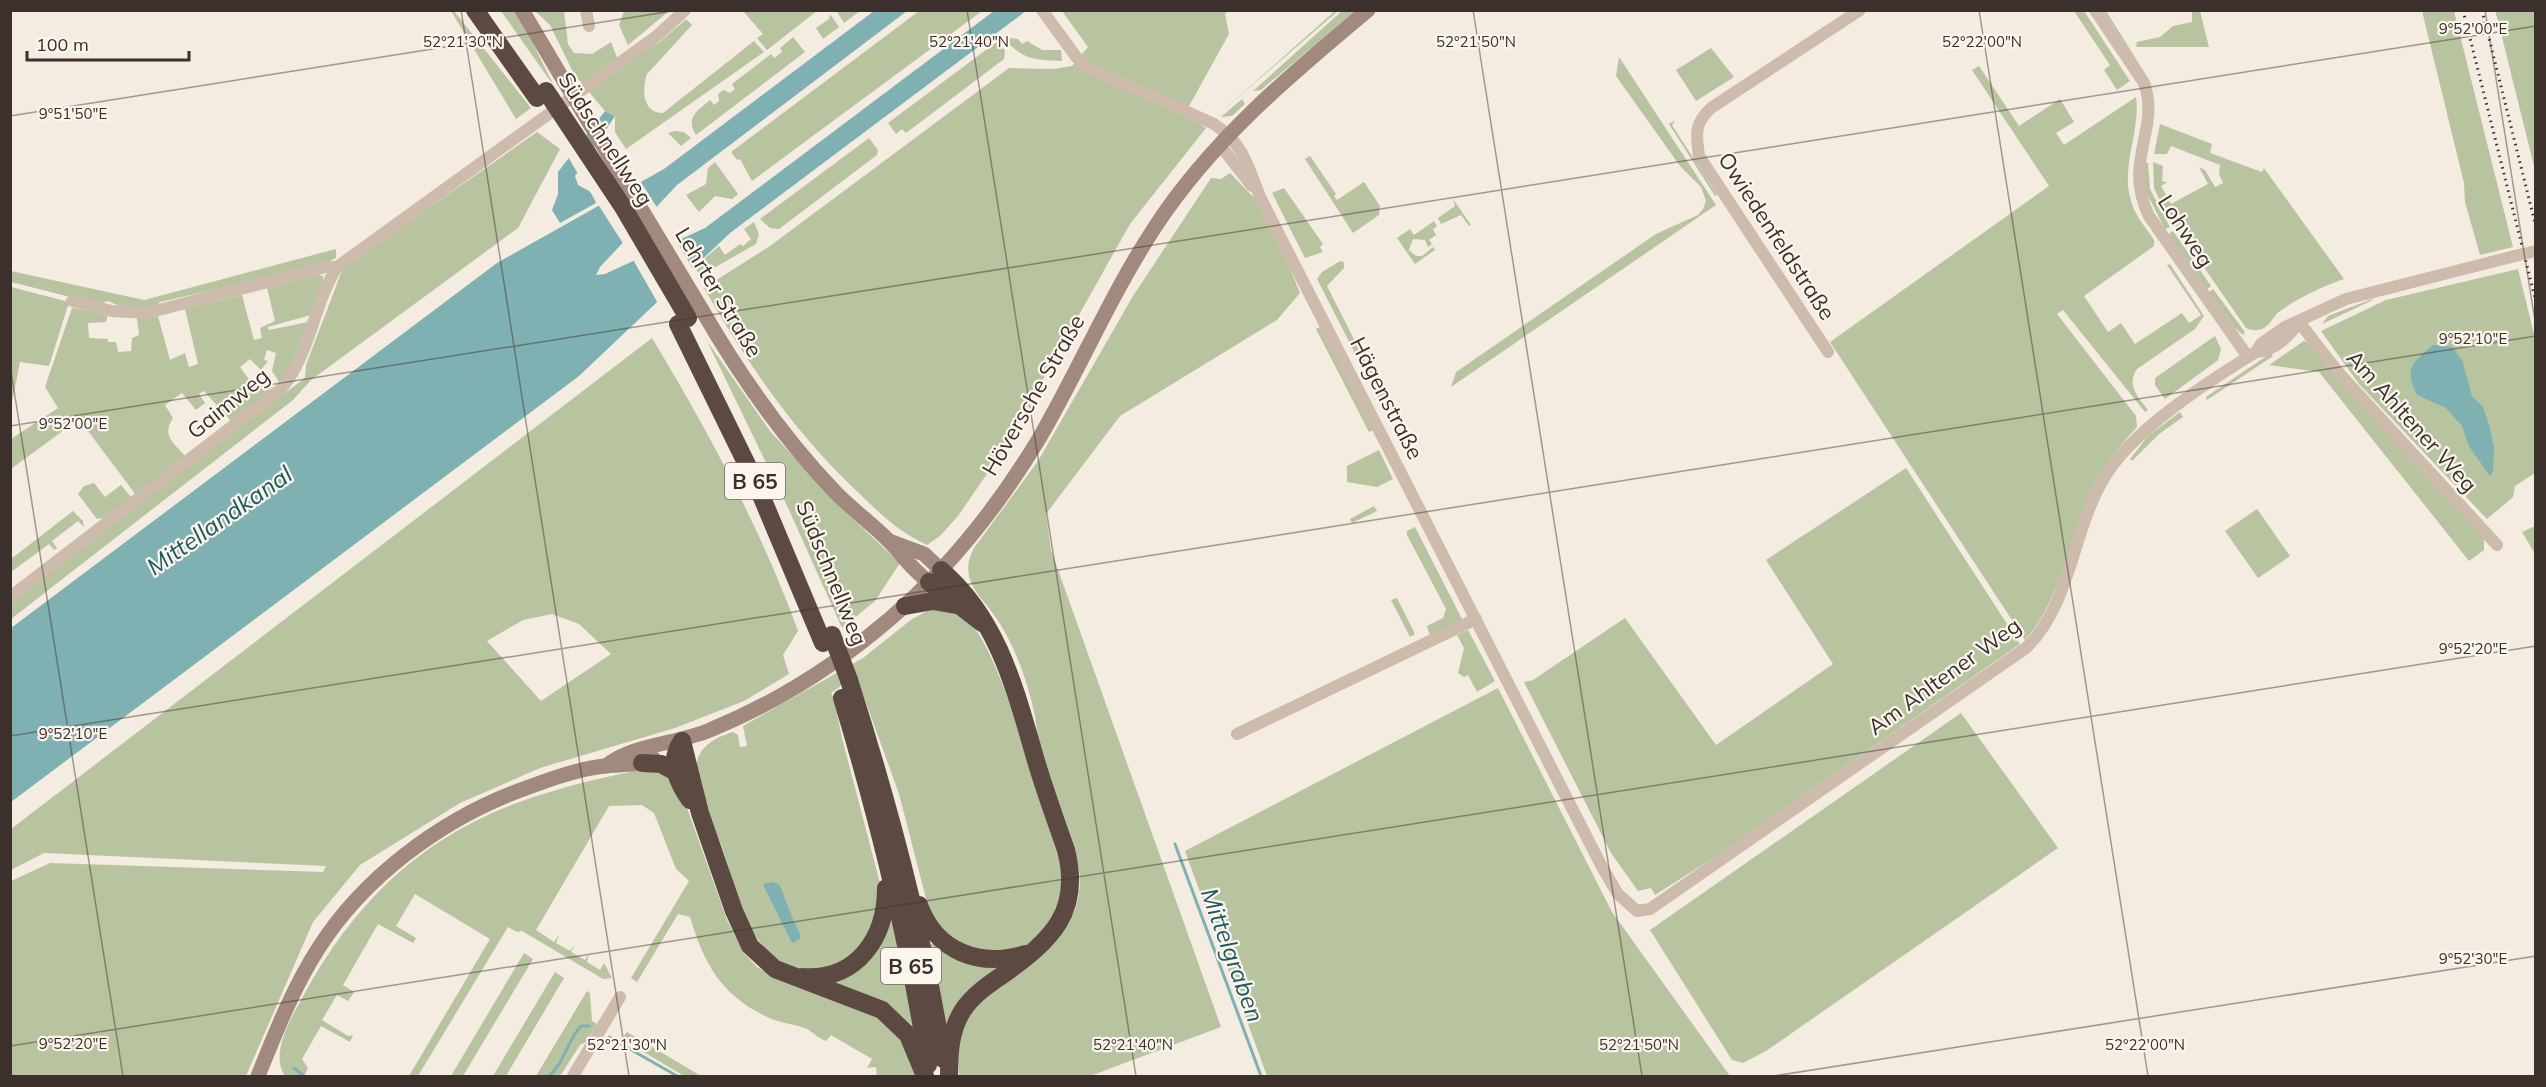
<svg xmlns="http://www.w3.org/2000/svg" width="2546" height="1087" font-family="Mulish,sans-serif">
	<rect width="100%" height="100%" fill="#f4ebe1"/>
	<g fill="#b8c4a0" fill-rule="evenodd">
		<polygon points="836,10 838,11 860,11 844,23"/>
		<polygon points="1335,10 1338,11 1220,113 1335,11"/>
		<polygon points="1343,10 1355,11 1261,90 1253,91"/>
		<polygon points="451,11 454,11 531,108 516,119"/>
		<polygon points="501,11 517,11 553,84 551,82"/>
		<path d="M535,11h29l4,33 6,9 18,1 19,-12 9,23 41,-24 25,-22 6,6 -45,49c-5,15 -5,39 16,39l91,-72 10,11 -138,97 -11,-17v-16l-10,-5 -31,-37 -24,-49z"/>
		<polygon points="624,11 624,10 669,11 628,45 619,25"/>
		<polygon points="817,11 767,50 757,38 763,34 743,11"/>
		<polygon points="919,11 982,11 752,181 740,159 737,160 731,152"/>
		<path d="M1062,11h166l-3,3 4,20 -45,81 22,13 -76,96 -128,228 -44,64 -18,20 -13,9c-26,-12 -45,-29 -65,-49 -65,-60 -114,-131 -158,-208l66,-42 239,-178 44,1 19,-3 16,-19z"/>
		<polygon points="2074,11 2084,11 2130,81 2117,90 2104,70 2110,65"/>
		<polygon points="2103,11 2106,11 2158,94"/>
		<polygon points="2192,11 2200,11 2209,47 2136,47 2137,42 2160,37 2173,26 2192,22"/>
		<polygon points="2422,11 2454,11 2513,247 2480,255 2465,202 2464,183"/>
		<polygon points="2495,11 2535,11 2535,170 2497,17"/>
		<polygon points="830,14 839,27 823,39 816,28 829,19"/>
		<path d="M793,37l12,15 -109,83c-11,-17 1,-24 14,-35l4,5 5,-4 -1,-7 5,-4 7,3 5,-4 -3,-5 39,-30 3,4 8,-6 -2,-4z"/>
		<path d="M1003,37l15,2 4,5 5,-3 15,9h19l1,11c-28,-1 -40,-1 -59,-24z"/>
		<polygon points="998,41 1005,51 1004,59 906,133 902,129 896,134 888,123"/>
		<polygon points="1711,48 1734,77 1696,101 1676,70"/>
		<polygon points="1619,57 1716,205 1451,387 1456,372 1656,234 1698,215 1703,209 1706,201 1701,187 1680,166 1616,76"/>
		<path d="M1979,66l40,60 41,-27 14,23 -18,11 8,12 72,-48c5,36 -17,71 -4,107 4,13 15,25 22,36v6l-70,50 24,36 13,-9 14,21 47,-31 7,10 12,-8 -34,-50 3,-1 34,52 -9,13 -58,40c-11,16 1,28 11,41l-3,2 -82,-102 -6,4 79,102 1,11c-19,21 -39,44 -49,71 -19,47 -29,104 -63,142l-195,-298 219,-156 -77,-116z"/>
		<polygon points="1242,99 1245,104 1232,116 1221,117"/>
		<polygon points="1675,120 1672,125 1717,195 1715,196 1669,124"/>
		<path d="M2160,124l52,20 -2,9 52,19 2,-4 80,111c-23,8 -44,18 -64,32 -7,5 -8,12 -16,17 -7,3 -11,3 -18,0l-79,-114 17,-9 -18,9 -12,-26 -1,-26 10,4 -1,15 5,1 -6,4 10,18 37,-20 -9,-17 6,3 10,17 8,-4 -4,-9 1,-9 -49,-19 -4,8h-13z"/>
		<polygon points="675,131 684,132 691,138 681,146 668,133"/>
		<polygon points="537,132 560,149 518,228 311,380 293,400 11,619 11,602 305,378 306,365 343,268"/>
		<polygon points="869,138 878,150 877,155 779,229 770,228 760,219"/>
		<polygon points="1310,156 1336,194 1334,196 1337,200 1364,182 1380,206 1379,215 1353,233 1305,159"/>
		<polygon points="715,162 738,194 732,199 715,196 699,212 686,195 706,184 708,168"/>
		<polygon points="2145,163 2148,163 2150,189 2170,227 2165,229 2145,190"/>
		<path d="M1230,173l36,37 34,83 -23,27 -157,96 -74,98 5,36 170,477 -131,49h-131c-3,-24 -2,-47 13,-69 5,-7 18,-13 25,-19 41,-31 90,-60 82,-119 -6,-38 -26,-76 -37,-113 -4,-13 -5,-26 -7,-40 -7,-33 -19,-68 -38,-97 -16,-24 -40,-39 -23,-71l64,-87 95,-165 78,-118 10,1z"/>
		<polygon points="1284,188 1323,244 1320,247 1323,252 1305,258 1272,193"/>
		<polygon points="1453,199 1471,225 1469,226 1461,215 1441,224 1438,218 1455,206"/>
		<polygon points="1434,221 1437,226 1433,229 1436,235 1429,240 1432,244 1428,247 1425,240 1413,239 1409,250 1416,256 1422,256 1433,247 1435,250 1415,264 1397,238 1410,229 1414,235"/>
		<polygon points="754,222 759,234 756,244 700,276 695,267 719,246 725,255 740,244 743,246 751,239 744,229"/>
		<polygon points="2173,231 2211,286 2207,289 2168,234"/>
		<polygon points="336,249 336,258 318,266 160,302 153,309 124,308 108,301 98,304 11,282 11,271 144,300"/>
		<polygon points="1340,261 1344,262 1344,268 1327,286 1366,363 1396,407 1388,412 1384,410 1317,279 1322,272"/>
		<polygon points="2518,269 2535,338 2535,473 2515,486 2513,497 2487,519 2359,384 2321,331 2386,300"/>
		<path d="M318,275l5,1v6l-12,33 -43,12 1,3 39,-8 -21,54 -8,6 -7,-11 4,-18 -9,-3 -3,10 4,1 -7,9 -11,-11 -10,8 16,22 13,-8 4,5 -7,9 -34,27 -28,-31 -5,3 6,9 -9,7 -14,-17 -17,12 8,13c-12,18 1,25 13,39l-50,38 -57,-76 -68,50v-30l47,-31 -13,-21 27,-79 36,6 -2,8 -18,1 1,15 19,1v3h8l2,10 13,-1 1,-13 7,-3 -2,-17 21,-2 12,44 15,-7 4,14 9,-3 -13,-55 57,-14 12,45 8,-2 -2,-10 15,-7 -8,-33z"/>
		<polygon points="11,287 69,302 49,366 20,362 11,407"/>
		<polygon points="2213,289 2245,332 2243,335 2235,328 2209,292"/>
		<polygon points="2372,299 2373,300 2322,324 2328,316"/>
		<polygon points="1320,327 1373,430 1369,432 1316,329"/>
		<polygon points="2215,336 2221,349 2218,360 2165,399 2155,385 2155,378"/>
		<path d="M652,338c56,93 109,191 146,293l-15,24 6,19 -45,27 -69,27 -135,40 -80,35 -100,62 -47,57 -67,154h-235v-195l39,-18 273,9 3,-6 -282,-13 -33,17v-41zM552,614l27,10 32,30 -70,47 -54,-60 36,-21z"/>
		<polygon points="707,341 770,431 836,503 900,563 875,601 842,628 789,510"/>
		<polygon points="2304,341 2307,342 2484,538 2484,550 2469,561 2319,372 2269,365"/>
		<polygon points="2271,353 2273,356 2207,400 2206,397"/>
		<polygon points="2180,412 2183,417 2159,434 2132,461 2130,459 2148,436"/>
		<polygon points="1379,450 1393,479 1377,487 1347,482 1347,466"/>
		<polygon points="1906,468 2020,644 1718,855 1655,895 1651,888 1638,891 1611,853 1524,682 1533,680 1625,618 1716,745 1833,664 1766,560"/>
		<polygon points="94,483 105,497 121,485 131,497 104,518 97,519 78,494 84,486"/>
		<polygon points="1374,506 1377,511 1352,523 1350,519"/>
		<polygon points="2257,509 2290,556 2258,578 2225,531"/>
		<polygon points="73,511 83,521 84,527 78,521 52,541 57,548 54,550 49,544 11,572 11,559"/>
		<polygon points="2535,526 2535,554 2522,532"/>
		<polygon points="1415,527 1463,621 1430,636 1427,626 1443,618 1446,609 1407,535 1407,531"/>
		<polygon points="1397,598 1415,634 1410,637 1391,600"/>
		<path d="M931,609c15,1 26,3 38,13 29,25 72,176 87,220l6,18v33l-13,31 -17,17 -9,6 -31,7 -43,-15 -19,-25 -31,-120 -43,-119 -25,18 3,5 8,40 38,145 -10,57c-11,8 -24,23 -37,28 -5,1 -12,1 -18,1 -63,5 -76,-73 -92,-119 -8,-23 -29,-63 -26,-87 2,-17 21,-27 36,-31l5,3 2,12 7,-1 -4,-20 120,-68 49,-39z"/>
		<polygon points="1468,630 1495,681 1477,692 1468,675 1464,677 1458,673 1464,648 1457,635"/>
		<polygon points="1498,688 1612,912 1730,1076 1267,1076 1185,851"/>
		<polygon points="1961,713 2058,848 1766,1051 1743,1063 1732,1060 1650,930"/>
		<path d="M643,769l26,6 17,30 41,115 17,33 13,14 15,9 93,32 39,30 14,38h-41l-1,-9 -9,1 5,-9 -41,-24 -5,6c-8,-3 -12,-8 -19,-12 -12,-5 -28,-6 -40,-12 -46,-22 -63,-53 -77,-100l-12,-3 -41,68 -6,-4 58,-97 -13,-12 -22,-56 -12,-8 -33,1 -73,124 18,12 5,-7 -3,8 14,8 5,-6 -4,7 14,8 4,-6 -2,8 13,8 4,-7 8,15 -9,1 -81,-48 -5,1 -9,-5 -90,149h-9l81,-137 -75,-45 -19,32 20,12 -3,5 -35,-19 -35,61 11,7 -6,9 -11,-6 -15,25 26,16 5,-1 -3,7 -29,-16 -19,33 6,9 -4,8h-19c-15,-22 5,-56 16,-76 57,-106 132,-174 249,-208 30,-10 62,-16 93,-23z"/>
		<polygon points="891,915 916,1028 912,1030 827,980"/>
		<polygon points="939,942 1003,963 951,1025 944,1025 929,945"/>
		<polygon points="524,953 533,959 463,1076 451,1076"/>
		<polygon points="555,972 564,978 506,1076 493,1076"/>
		<polygon points="587,991 590,993 592,1021 597,1024 595,1027 586,1042 580,1045 560,1076 536,1076"/>
		<polygon points="627,1032 701,1076 684,1076 622,1039"/>
	</g>
	<g fill="#7fb0b2">
		<polygon points="874,11 907,11 677,185 600,267 596,275 605,274 705,228 994,11 1026,11 730,233 579,376 11,802 11,628 497,263 664,169"/>
		<polygon points="605,111 615,116 575,176 578,185 591,192 596,203 560,223 552,210 558,194 558,172"/>
		<path d="M2433,345l19,2 10,13 10,36 11,11 6,18 5,22 -1,25 -3,4 -21,-30 -7,-20 -16,-18 -29,-13c-13,-27 -5,-32 16,-50z"/>
		<path d="M772,882l7,2c8,18 12,33 21,50v5l-8,4 -28,-56v-3z"/>
	</g>
	<g fill="#f4ebe1">
		<polygon points="584,133 595,150 578,174 567,155"/>
		<polygon points="639,179 658,209 644,224 622,188"/>
		<polygon points="587,187 593,190 598,201 620,189 643,226 624,245"/>
		<polygon points="675,238 694,271 681,284 658,246"/>
		<polygon points="656,247 679,286 659,305 632,258"/>
	</g>
	<g fill="none" stroke-linecap="round" stroke-linejoin="round">
		<g stroke="#7fb0b2" stroke-width="3">
			<polyline points="1175,844 1261,1076"/>
			<polyline points="609,1037 677,1076"/>
			<polyline points="294,1068 304,1076"/>
			<path d="M549,1076c16,-14 18,-35 32,-50h8"/>
		</g>
		<g stroke="#cdbbac" stroke-width="12">
			<polyline points="586,10 589,26"/>
			<path d="M1042,10l35,48 12,10 125,56c29,19 34,42 46,73l342,670 16,27 19,17 13,-2 376,-261c45,-44 46,-115 77,-168 26,-48 106,-99 153,-128l5,-8 24,-17 61,-28 169,-43"/>
			<path d="M2095,10l49,73c17,46 -22,78 5,133l99,141"/>
			<polyline points="1220,145 1252,186"/>
			<polyline points="72,301 112,311 147,313 326,267 337,267"/>
			<polyline points="2299,322 2338,372 2497,545"/>
			<path d="M1828,352l-129,-196c-3,-22 -5,-32 12,-48l149,-98"/>
			<path d="M2256,352c18,-1 33,-15 43,-30"/>
			<path d="M10,597l271,-208c29,-33 32,-84 56,-122l321,-232 27,-25"/>
			<polyline points="1237,734 1476,619"/>
			<polyline points="573,1076 620,997"/>
		</g>
		<g stroke="#a18a7d" stroke-width="15">
			<polyline points="522,10 564,81"/>
			<path d="M702,310c38,66 82,129 135,184 16,16 35,30 51,46 16,16 21,27 41,42"/>
			<polyline points="889,541 924,554 941,570"/>
			<path d="M606,766c26,-22 72,-22 104,-36 86,-35 167,-92 231,-160 38,-41 71,-86 99,-133 40,-69 71,-143 115,-210 56,-86 135,-152 213,-217"/>
			<path d="M258,1076c17,-42 35,-88 60,-127 45,-71 121,-128 200,-158 27,-10 58,-22 87,-25 18,-2 31,0 48,-8"/>
		</g>
		<g stroke="#5c4a42" stroke-width="18">
			<polyline points="475,10 537,98"/>
			<polyline points="678,324 755,481 823,643"/>
			<path d="M941,570c56,48 73,115 93,184 9,32 21,64 32,96 16,62 -15,90 -62,124 -15,10 -31,21 -41,36 -13,20 -14,44 -14,66"/>
			<polyline points="929,582 982,623"/>
			<polyline points="905,606 933,601 956,605"/>
			<path d="M849,680c40,125 74,250 94,379"/>
			<path d="M842,698c36,120 67,242 86,367"/>
			<polyline points="682,741 700,813 734,911 750,946 775,969 882,1010 908,1035 925,1076"/>
			<path d="M682,741c-14,19 -5,41 8,59"/>
			<polyline points="642,763 661,764 676,772"/>
			<path d="M919,905c17,47 61,63 106,49"/>
			<path d="M802,977c55,4 84,-39 84,-89"/>
		</g>
		<g stroke="#3b302b" stroke-width="3" stroke-dasharray="1.5 4.5" stroke-linecap="butt">
			<polyline points="2463,10 2536,302"/>
			<polyline points="2482,10 2536,227"/>
		</g>
		<polyline stroke="#cdbbac" stroke-width="12" points="2515,256 2536,251"/>
		<polyline stroke="#a18a7d" stroke-width="15" points="564,81 702,310"/>
		<g stroke="#5c4a42" stroke-width="18">
			<polyline points="546,91 623,207 688,318"/>
			<polyline points="832,635 849,680"/>
		</g>
	</g>
	<path fill="none" stroke="#3b302b" stroke-width="1.5" stroke-opacity="0.45" d="M461,10l168,1066M967,10l169,1066M1473,10l169,1066M1979,10l169,1066M2485,10l51,317M10,116l669,-106M10,365l113,711M10,426l2526,-400M10,736l2526,-400M10,1046l2526,-400M1774,1076l762,-120"/>
	<g text-anchor="middle" dominant-baseline="central" stroke-width="4.5" stroke-linejoin="round" paint-order="stroke">
		<g fill="#fbf5ee" stroke="#756b66" stroke-width="1.5">
			<rect x="725" y="463" width="60" height="36" rx="4.5"/>
			<rect x="881" y="948" width="60" height="36" rx="4.5"/>
		</g>
		<g font-size="21" font-weight="bold" fill="#3b302b">
			<text x="755" y="481">B 65</text>
			<text x="911" y="966">B 65</text>
		</g>
		<g font-size="22" fill="#3b302b" stroke="#fbf5ee">
			<text transform="translate(606 139) rotate(57)">Südschnellweg</text>
			<text transform="translate(2186 231) rotate(57)">Lohweg</text>
			<text transform="translate(1777 236) rotate(57)">Owiedenfeldstraße</text>
			<text transform="translate(719 292) rotate(59)">Lehrter Straße</text>
			<text transform="translate(1033 395) rotate(-60)">Höversche Straße</text>
			<text transform="translate(1387 398) rotate(63)">Hägenstraße</text>
			<text transform="translate(228 403) rotate(-39)">Gaimweg</text>
			<text transform="translate(2412 421) rotate(48)">Am Ahltener Weg</text>
			<text transform="translate(832 573) rotate(68)">Südschnellweg</text>
			<text transform="translate(1944 676) rotate(-36)">Am Ahltener Weg</text>
		</g>
		<g font-size="24" font-style="italic" fill="#1f5a5e" stroke="#fbf5ee">
			<text transform="translate(219 520) rotate(-35)">Mittellandkanal</text>
			<text transform="translate(1233 955) rotate(70)">Mittelgraben</text>
		</g>
	</g>
	<g font-size="15" text-anchor="middle" fill="#3b302b" stroke="#fbf5ee" stroke-width="4.5" stroke-linejoin="round" paint-order="stroke">
		<text x="2473" y="34">9°52'00"E</text>
		<text x="463" y="47">52°21'30"N</text>
		<text x="969" y="47">52°21'40"N</text>
		<text x="1476" y="47">52°21'50"N</text>
		<text x="1982" y="47">52°22'00"N</text>
		<text x="73" y="119">9°51'50"E</text>
		<text x="2473" y="344">9°52'10"E</text>
		<text x="73" y="429">9°52'00"E</text>
		<text x="2473" y="654">9°52'20"E</text>
		<text x="73" y="739">9°52'10"E</text>
		<text x="2473" y="964">9°52'30"E</text>
		<text x="73" y="1049">9°52'20"E</text>
		<text x="627" y="1050">52°21'30"N</text>
		<text x="1133" y="1050">52°21'40"N</text>
		<text x="1639" y="1050">52°21'50"N</text>
		<text x="2145" y="1050">52°22'00"N</text>
	</g>
	<rect width="2546" height="1087" fill="none" stroke="#3b302b" stroke-width="24"/>
	<path d="M27 51v9h162v-9" fill="none" stroke="#3b302b" stroke-width="3"/>
	<text x="36" y="51" font-size="18" fill="#3b302b" stroke="#fbf5ee" stroke-width="4.5" paint-order="stroke">100 m</text>
</svg>
